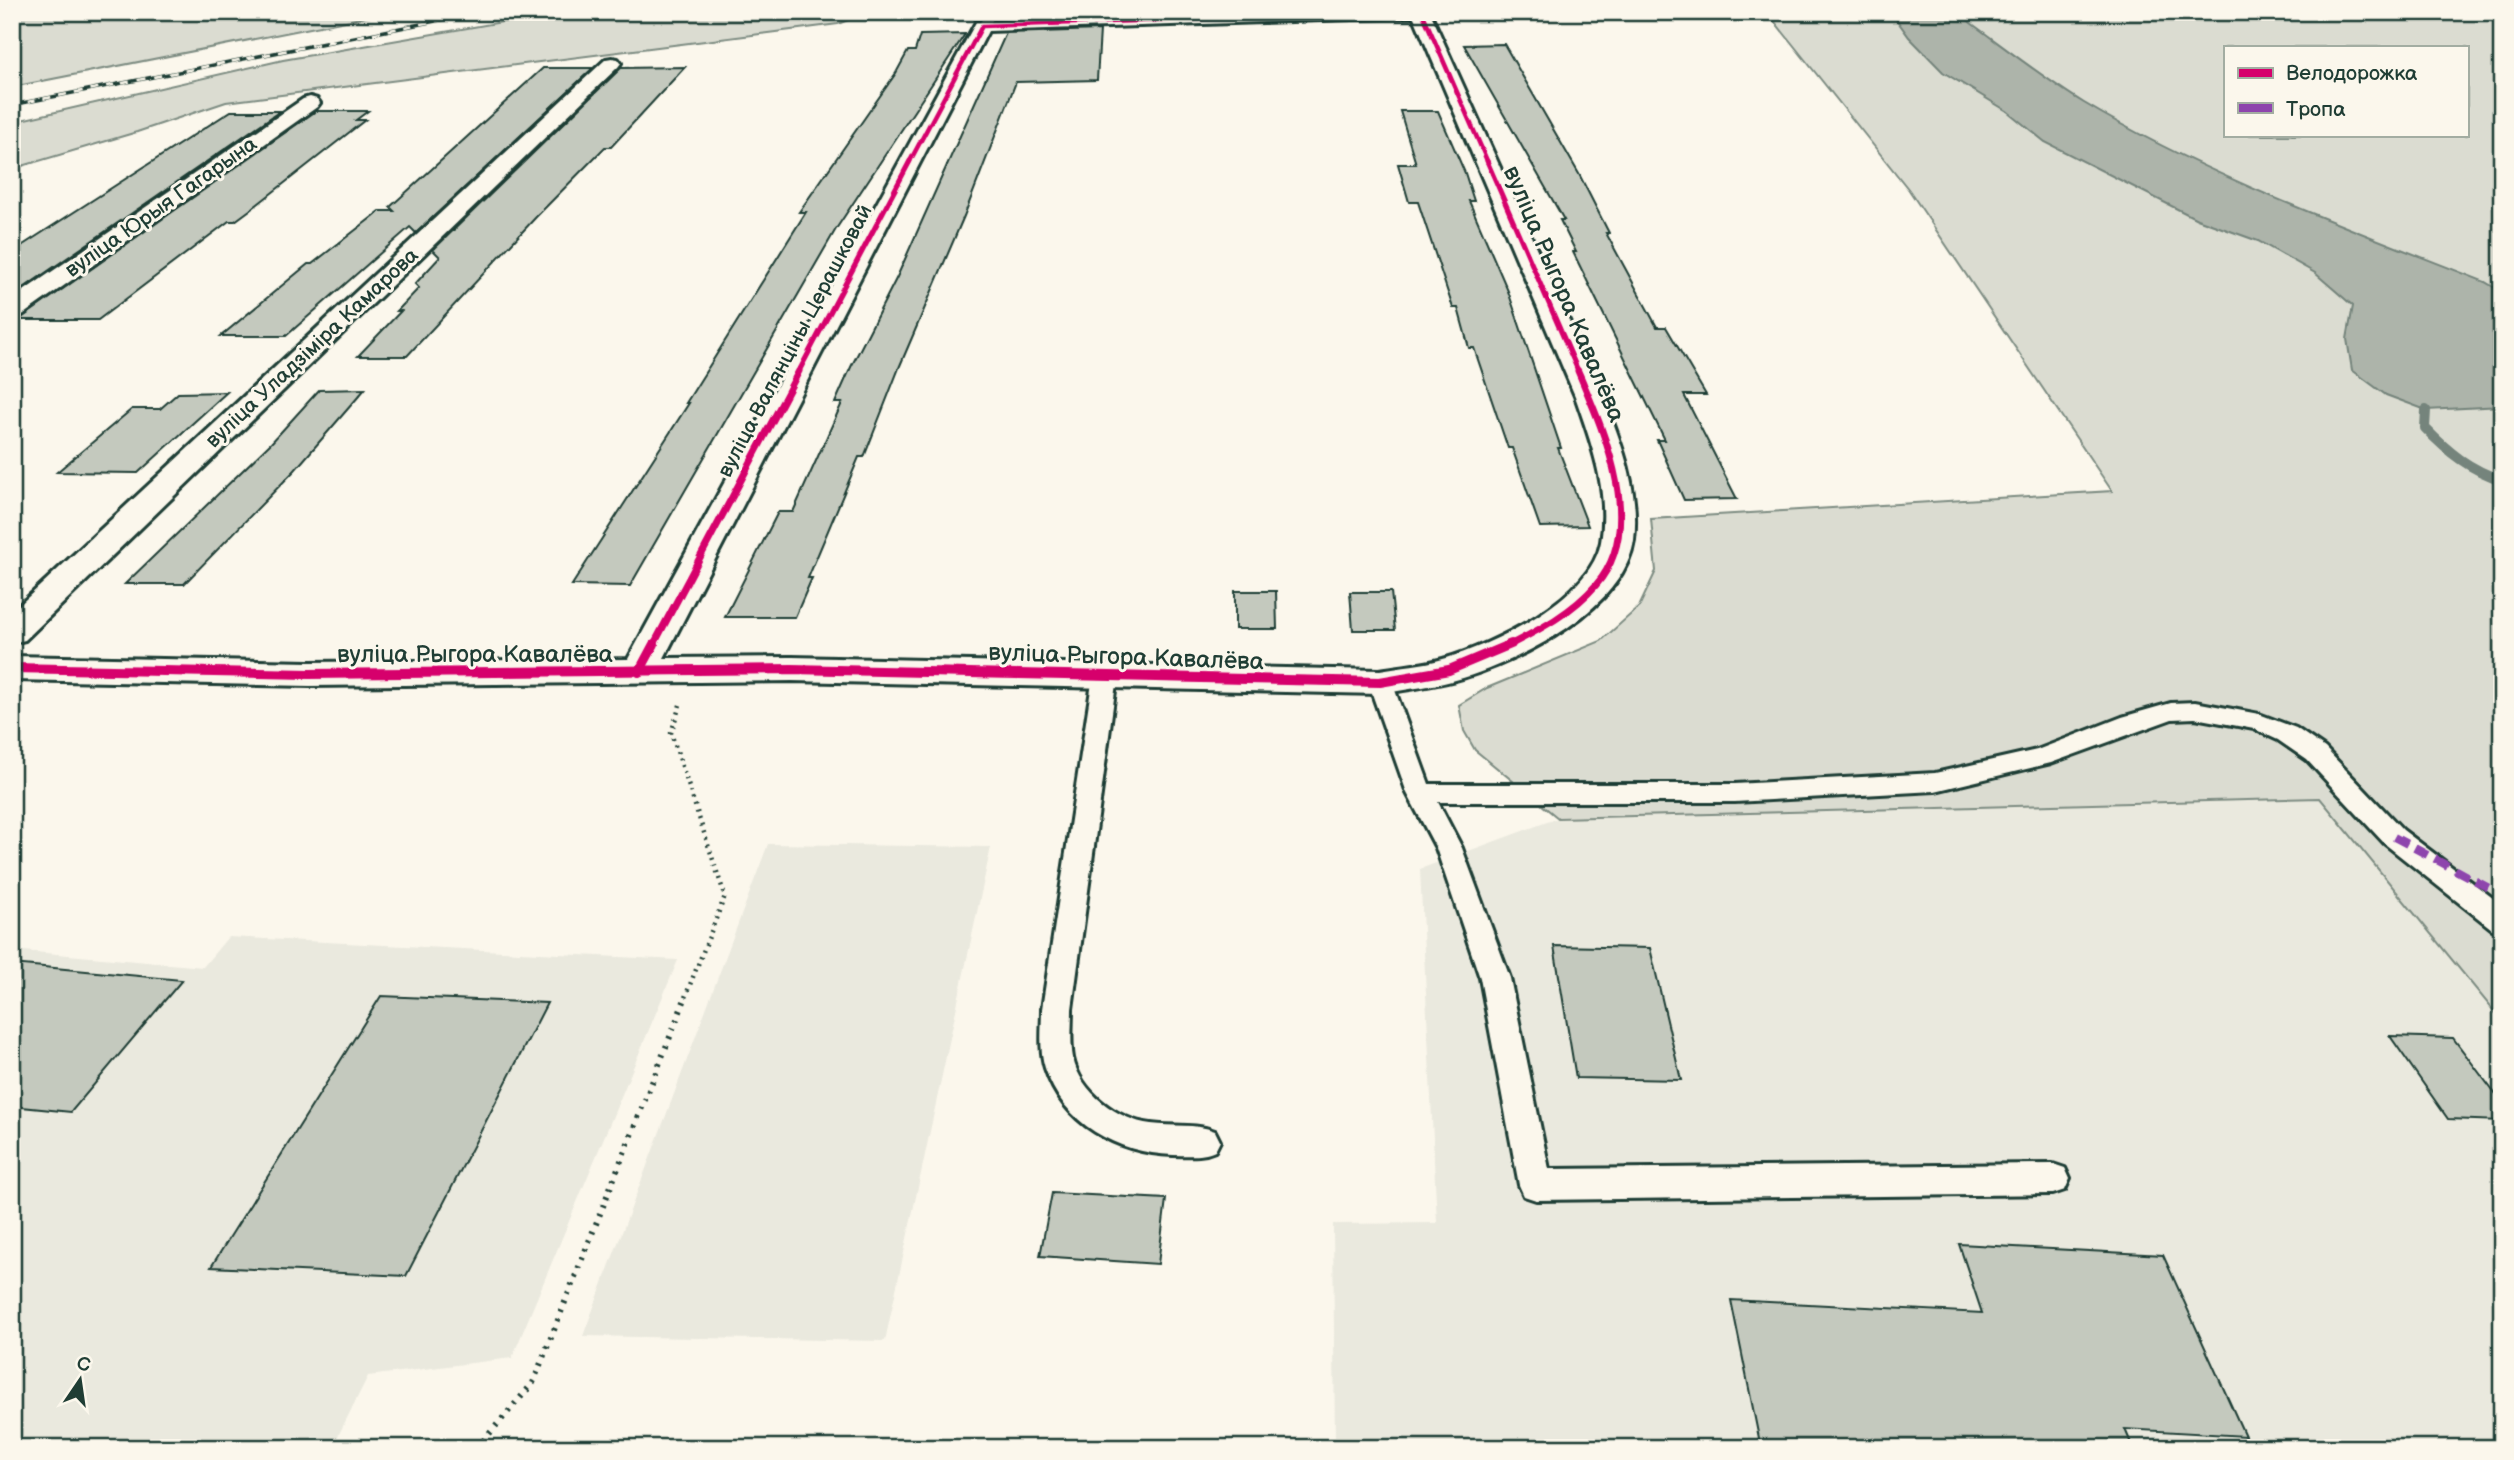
<svg xmlns="http://www.w3.org/2000/svg" width="2514" height="1460" font-family="'Balsamiq Sans',sans-serif">
	<rect width="100%" height="100%" fill="#fbf7ec"/>
	<filter id="ink" filterUnits="userSpaceOnUse"><feTurbulence type="fractalNoise" baseFrequency=".0143" numOctaves="2"/><feDisplacementMap in="SourceGraphic" scale="14" xChannelSelector="R" yChannelSelector="G"/><feConvolveMatrix kernelMatrix="1 2 1 2 8 2 1 2 1" color-interpolation-filters="sRGB"/></filter>
	<g filter="url(#ink)">
		<g fill="#eae9de">
			<polygon points="2320,798 2502,1021 2502,1448 1335,1448 1333,1224 1437,1223 1420,869 1558,818"/>
			<polygon points="768,844 991,847 885,1341 583,1336"/>
			<polygon points="228,937 678,960 512,1358 368,1376 332,1448 12,1448 12,950 203,967"/>
		</g>
		<g fill="#dbdcd1" stroke="#7d8c82" stroke-width="2" fill-rule="evenodd">
			<polygon points="12,12 391,12 12,87"/>
			<polygon points="560,12 868,12 838,24 226,102 137,132 12,169 12,122 283,60"/>
			<path d="M1767,12h735v1009l-182,-223 -762,20 -83,-68 -11,-19 -5,-26 28,-17 114,-47 38,-34 17,-36 -5,-52 461,-28 -203,-301zM2225,47h242v88h-242z"/>
		</g>
		<path fill="#adb4aa" stroke="#74847b" stroke-width="2" d="M1891,12h69l11,11c37,27 74,56 113,80 126,75 265,125 401,179l17,10v114l-76,4 -40,-15 -34,-25 -5,-31 6,-33 -38,-33 -57,-32 -61,-22 -152,-77 -38,-31 -64,-39 -34,-35z"/>
		<g fill="none" stroke-linecap="round" stroke-linejoin="round">
			<path stroke="#74847b" stroke-width="10" d="M2426,410l-1,18c23,24 45,42 77,52"/>
		</g>
		<g fill="#c4c9be" stroke="#1f3d34" stroke-width="2">
			<polygon points="1100,30 1097,80 1016,82 964,216 899,368 864,457 859,457 808,578 812,578 795,617 725,617 778,512 793,512 842,403 835,403 851,367 897,277 1006,33"/>
			<polygon points="965,34 836,229 630,586 572,585 689,403 686,403 806,212 799,212 896,73 908,51 915,51 920,35"/>
			<polygon points="1504,44 1579,174 1609,233 1606,233 1657,327 1666,327 1706,395 1684,395 1737,499 1684,500 1657,440 1665,440 1573,252 1576,252 1560,220 1564,220 1464,45"/>
			<polygon points="685,67 611,147 605,147 536,217 407,356 358,356 401,311 397,311 419,288 415,284 440,257 433,250 621,68"/>
			<polygon points="543,68 593,68 416,233 410,227 286,336 221,336 308,264 312,264 380,211 394,211 390,207"/>
			<polygon points="231,111 280,111 12,296 12,252"/>
			<polygon points="316,111 368,111 356,120 365,120 254,207 235,221 229,221 98,320 18,320"/>
			<polygon points="1400,111 1438,111 1465,173 1474,201 1469,201 1508,291 1561,448 1558,448 1588,526 1540,527 1512,448 1508,448 1474,348 1469,348 1458,308 1453,308 1418,202 1409,202 1398,164 1416,164"/>
			<polygon points="365,389 295,470 184,584 125,584 271,443 319,390"/>
			<polygon points="227,392 138,473 57,472 132,409 160,409 178,393"/>
			<polygon points="1235,591 1276,591 1277,629 1235,629"/>
			<polygon points="1350,592 1391,592 1395,630 1353,630"/>
			<polygon points="1554,946 1650,948 1681,1080 1576,1078"/>
			<polygon points="12,964 182,980 71,1112 12,1106"/>
			<polygon points="381,996 547,1003 406,1276 211,1267"/>
			<polygon points="2390,1036 2453,1038 2502,1103 2502,1121 2448,1119"/>
			<polygon points="1052,1193 1166,1199 1158,1264 1040,1256"/>
			<polygon points="1959,1244 2163,1255 2245,1436 2125,1429 2133,1448 1761,1448 1731,1300 1982,1313"/>
		</g>
		<g fill="none" stroke-linecap="round" stroke-linejoin="round">
			<g stroke="#1f3d34" stroke-width="6">
				<g id="lane">
					<polygon points="988,12 999,12 986,28 978,28 977,26"/>
					<path d="M1105,668l8,3 4,5 -45,333c0,16 -2,33 1,49 7,34 45,62 78,66 22,3 44,-1 64,7l5,10 -5,10c-13,6 -27,4 -42,4 -56,-2 -110,-31 -128,-87 -6,-19 -3,-40 -3,-59l51,-333 4,-5z"/>
					<polygon points="1380,674 1388,677 1392,682 1429,784 1735,784 1935,773 2037,750 2122,717 2171,703 2195,702 2259,714 2296,728 2325,748 2403,830 2502,905 2502,932 2492,929 2385,844 2307,760 2278,740 2254,729 2195,718 2172,719 2051,763 1935,791 1735,802 1438,802 1462,848 1510,978 1549,1169 2053,1164 2065,1168 2070,1179 2065,1190 2053,1194 1536,1200 1524,1196 1519,1185 1480,978 1436,848 1407,793 1368,682 1372,677"/>
				</g>
			</g>
			<g stroke="#1f3d34" stroke-width="6">
				<g id="street">
					<path d="M1250,12h180l173,384c18,46 37,94 31,144 -10,69 -111,119 -171,138 -27,8 -55,11 -83,16l-588,-13 -482,5 -298,-6v-24l298,6 318,-3 348,-637zM1414,17l161,379c16,46 35,96 26,146 -11,57 -107,102 -158,117 -20,6 -42,7 -63,11l-588,-13 -128,1 324,-627z"/>
					<polygon points="612,58 618,59 621,63 618,67 25,640 12,643 12,612 606,59"/>
					<polygon points="310,97 317,99 320,103 317,107 21,316 12,319 12,299 303,99"/>
				</g>
			</g>
			<polyline stroke="#1f3d34" stroke-width="4.5" stroke-dasharray="2 5" stroke-linecap="butt" points="680,705 671,733 725,896 684,1000"/>
			<polyline stroke="#1f3d34" stroke-width="6" stroke-dasharray="2.5 7" stroke-linecap="butt" points="477,1448 533,1383 685,999"/>
			<use href="#lane" fill="#fbf7ec" fill-rule="evenodd"/>
			<use href="#street" fill="#fbf7ec" fill-rule="evenodd"/>
			<g stroke="#1f3d34" stroke-width="3.5">
				<polyline id="rail" points="12,105 481,12"/>
			</g>
			<use href="#rail" stroke="#fbf7ec" stroke-width="2.5" stroke-dasharray="8" stroke-linecap="butt"/>
			<polyline stroke="#8e44ad" stroke-width="8" stroke-dasharray="15 8" stroke-linecap="butt" points="2394,837 2502,895"/>
			<g stroke="#fbf7ec" stroke-width="6">
				<g id="cycleway-far3">
					<polyline points="1422,12 1488,163"/>
					<polyline points="909,163 982,26 1414,12"/>
				</g>
			</g>
			<g stroke="#fbf7ec" stroke-width="8">
				<g id="cycleway-far2">
					<polyline points="1487,161 1579,373"/>
					<polyline points="798,373 910,161"/>
				</g>
			</g>
			<g stroke="#fbf7ec" stroke-width="10">
				<g id="cycleway-far1">
					<polyline points="653,646 799,371"/>
					<path d="M1508,646c31,-16 65,-34 88,-61 51,-58 8,-153 -18,-214"/>
				</g>
			</g>
			<g stroke="#fbf7ec" stroke-width="14">
				<g id="cycleway">
					<polyline points="12,668 310,674 792,669 1380,682 1449,670 1511,644"/>
					<polyline points="639,672 654,644"/>
				</g>
			</g>
			<use href="#cycleway-far3" stroke="#d6006c" stroke-width="4.5"/>
			<use href="#cycleway-far2" stroke="#d6006c" stroke-width="5"/>
			<use href="#cycleway-far1" stroke="#d6006c" stroke-width="7"/>
			<use href="#cycleway" stroke="#d6006c" stroke-width="10"/>
		</g>
	</g>
	<g text-anchor="middle" dominant-baseline="central" stroke-width="6" stroke-linejoin="round" paint-order="stroke">
		<g font-size="21" fill="#1f3d34" stroke="#fbf7ec">
			<text transform="translate(161 207) rotate(-35)">вуліца Юрыя Гагарына</text>
			<text transform="translate(795 341) rotate(-62)">вуліца Валянціны Церашковай</text>
			<text transform="translate(312 348) rotate(-43)">вуліца Уладзіміра Камарова</text>
		</g>
		<g font-size="24" fill="#1f3d34" stroke="#fbf7ec">
			<text transform="translate(1564 294) rotate(67)">вуліца Рыгора Кавалёва</text>
			<text x="475" y="654">вуліца Рыгора Кавалёва</text>
			<text transform="translate(1126 657) rotate(2)">вуліца Рыгора Кавалёва</text>
		</g>
	</g>
	<rect width="2514" height="1460" fill="none" stroke="#fbf7ec" stroke-width="42"/>
	<rect x="21" y="21" width="2472" height="1418" fill="none" stroke="#1f3d34" stroke-width="2.5" filter="url(#ink)"/>
	<rect x="2224" y="46" width="245" height="91" fill="#fbf7ec" stroke="#a3ada2" stroke-width="2"/>
	<rect x="2238" y="68" width="35" height="10" fill="#d6006c" stroke="#a3ada2" stroke-width="2"/>
	<text x="2286" y="80" font-size="21" fill="#1f3d34">Велодорожка</text>
	<rect x="2238" y="103" width="35" height="10" fill="#8e44ad" stroke="#a3ada2" stroke-width="2"/>
	<text x="2286" y="116" font-size="21" fill="#1f3d34">Тропа</text>
	<g transform="translate(80 1380) rotate(13)" stroke="#fbf7ec" stroke-width="5" paint-order="stroke">
	<path d="M0-5L12 26L0 18L-12 26Z" fill="#1f3d34"/>
	<text y="-10" font-size="19" font-weight="bold" text-anchor="middle" fill="#1f3d34">С</text>
	</g>
</svg>
